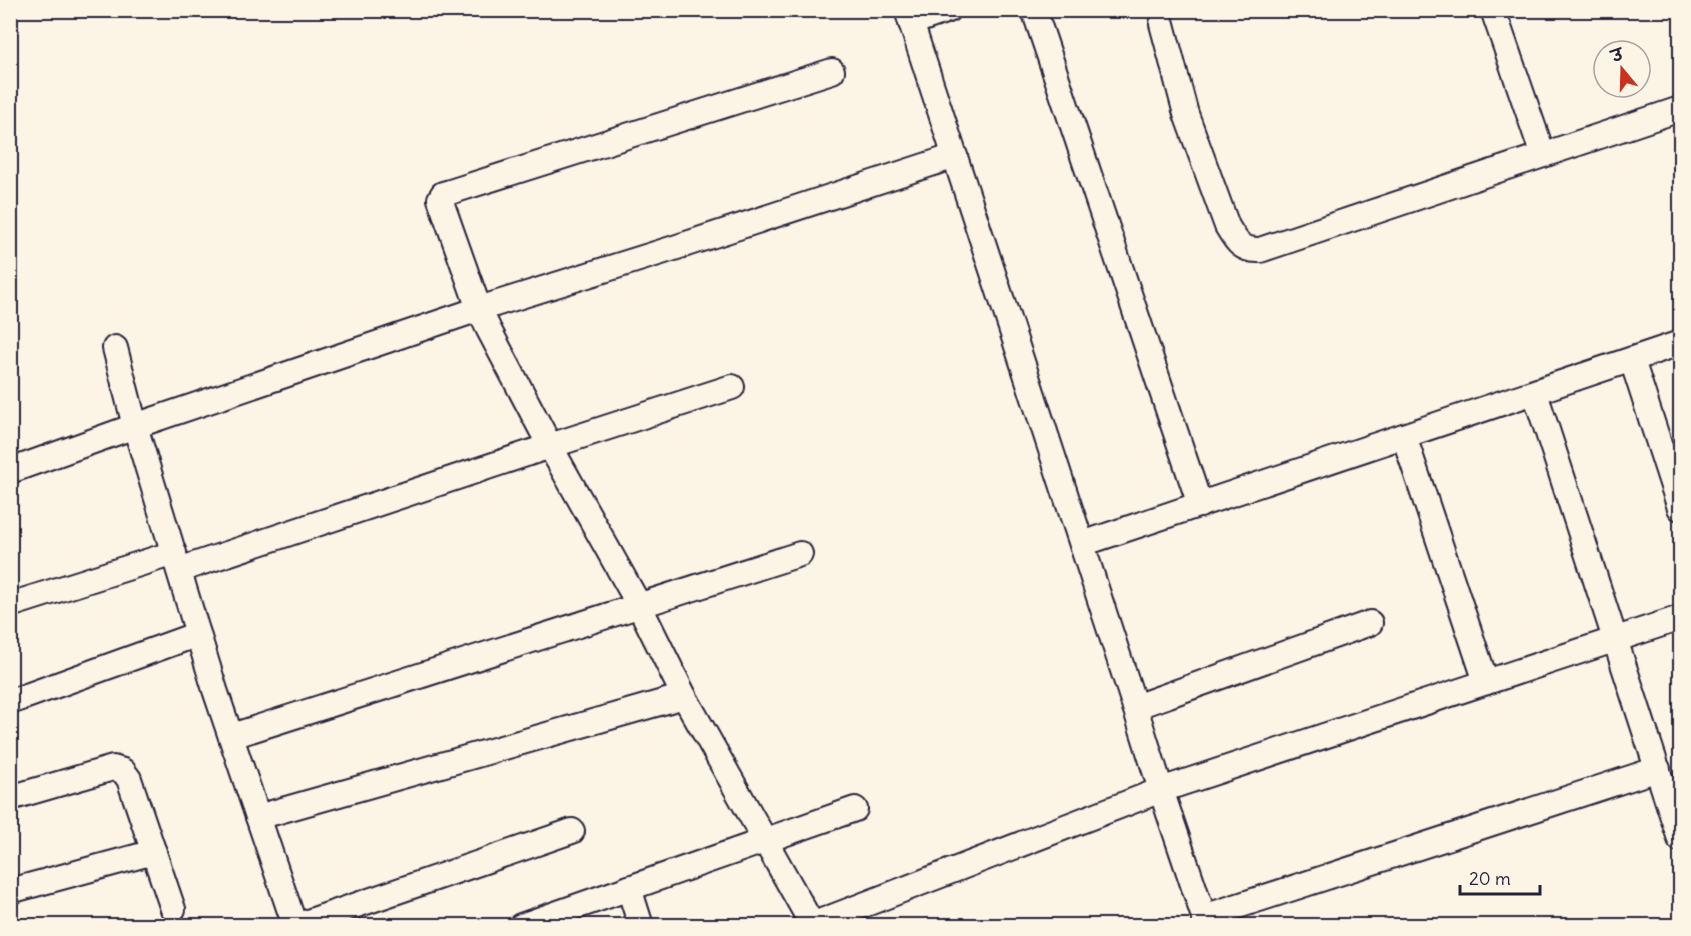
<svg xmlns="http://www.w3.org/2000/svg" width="1691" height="936" font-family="Delius,'Playpen Sans Deva',sans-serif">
	<rect width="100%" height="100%" fill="#fcf5e5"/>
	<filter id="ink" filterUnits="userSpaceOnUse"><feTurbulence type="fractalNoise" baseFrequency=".0167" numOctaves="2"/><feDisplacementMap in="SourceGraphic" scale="12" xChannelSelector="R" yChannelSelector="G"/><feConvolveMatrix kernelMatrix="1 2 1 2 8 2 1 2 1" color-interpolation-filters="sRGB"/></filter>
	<g filter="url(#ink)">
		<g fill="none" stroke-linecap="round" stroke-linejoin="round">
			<g stroke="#22223b" stroke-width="28">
				<g id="street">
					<polyline points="907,10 1135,707 1161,790 1207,926"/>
					<polyline points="1034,10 1200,505"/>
					<polyline points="1493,10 1543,155"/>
					<polyline points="911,23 948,10"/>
					<path d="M1162,24l24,90 41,112c9,15 14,25 33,24l420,-141"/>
					<polyline points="115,348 135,426 215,690 295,926"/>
					<polyline points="1632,360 1680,508"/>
					<polyline points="1535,393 1680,839"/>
					<polyline points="1404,436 1486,682"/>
					<polyline points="10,471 135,426 479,309 671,249 955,156"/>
					<polyline points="1082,544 1680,343"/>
					<polyline points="179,570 550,446 732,387"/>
					<polyline points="10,605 174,553"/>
					<polyline points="10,702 198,634"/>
					<polyline points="1135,707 1370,623"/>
					<polyline points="232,736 800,554"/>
					<polyline points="10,798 113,768 123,771 129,779 173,909"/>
					<polyline points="258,817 684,696"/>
					<polyline points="629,888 641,926"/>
					<polyline points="10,891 154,852"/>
					<polyline points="1204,917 1658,769"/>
					<polyline points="296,926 572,831"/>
					<polyline points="521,926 855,809"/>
					<polyline points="809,926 1161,790 1680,618"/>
					<polyline points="813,926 684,696 639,605 550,446 489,330 479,309 440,199 443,194 450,192 832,71"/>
				</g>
			</g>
			<use href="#street" stroke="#fcf5e5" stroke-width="24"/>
		</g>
	</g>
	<rect width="1691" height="936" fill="none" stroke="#fcf5e5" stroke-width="36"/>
	<rect x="18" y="18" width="1655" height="900" fill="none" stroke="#22223b" stroke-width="2" filter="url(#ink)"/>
	<g transform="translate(1622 69) rotate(341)"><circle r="28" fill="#fcf5e5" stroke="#a5a1a1" stroke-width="1.5"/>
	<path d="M0-4.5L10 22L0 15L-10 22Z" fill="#c8321e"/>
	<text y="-9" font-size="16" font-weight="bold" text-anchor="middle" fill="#22223b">उ</text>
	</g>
	<path d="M1460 885v9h80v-9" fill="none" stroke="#22223b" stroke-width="3"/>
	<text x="1469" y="885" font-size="18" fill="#22223b" stroke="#fcf5e5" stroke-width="4.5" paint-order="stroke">20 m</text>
</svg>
